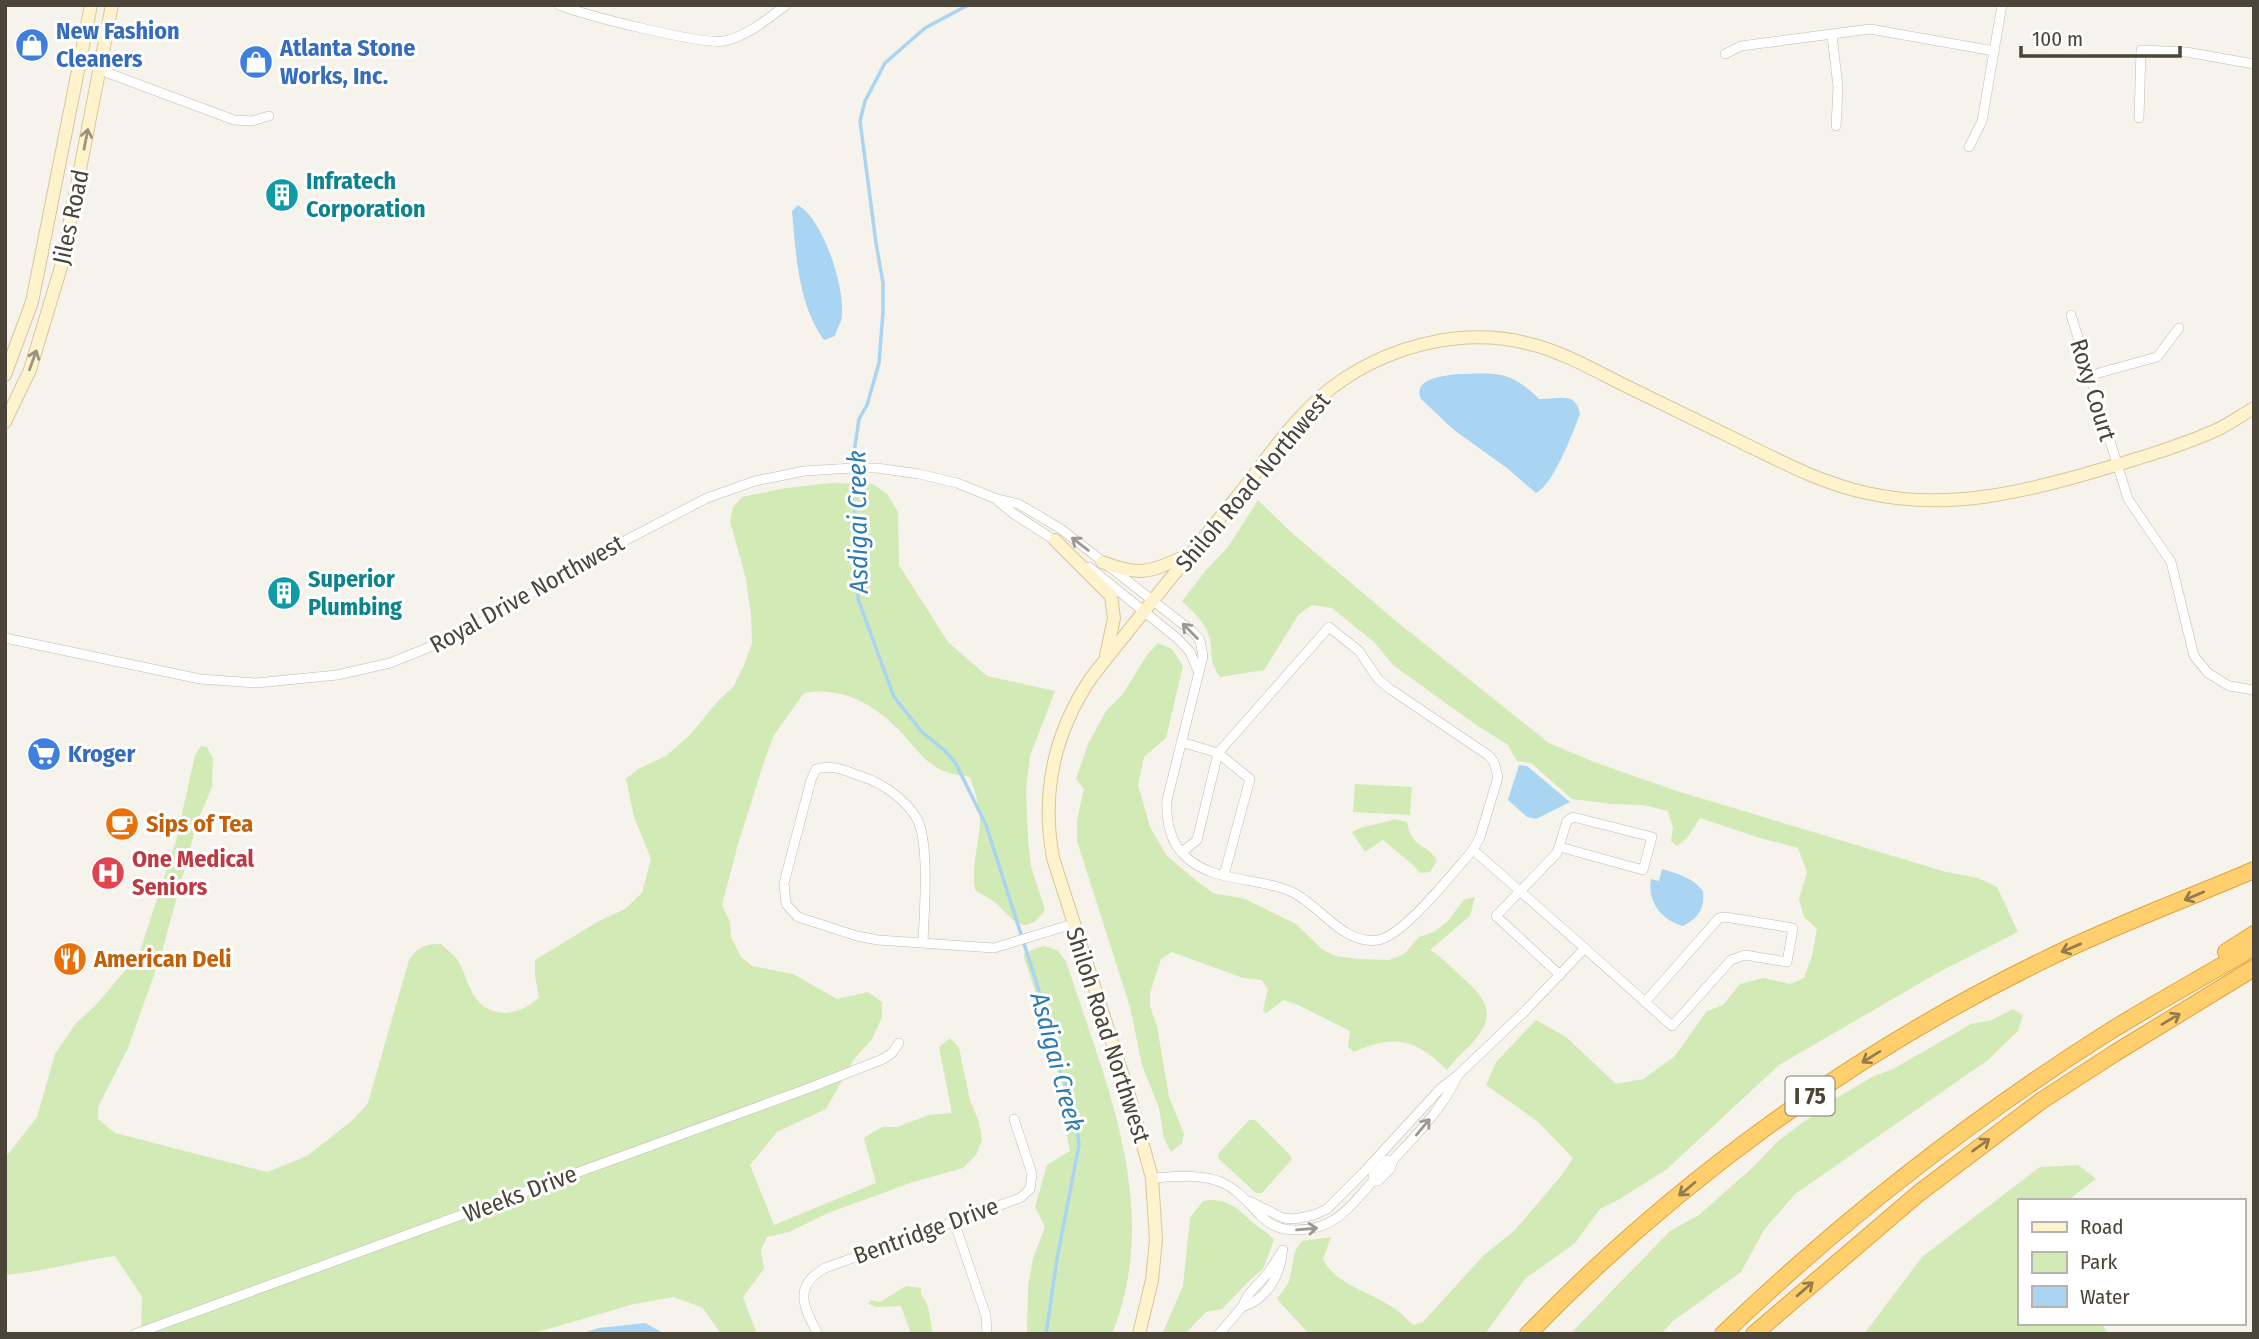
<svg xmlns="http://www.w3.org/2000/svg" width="2259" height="1339" font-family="'Fira Sans Condensed',sans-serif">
	<rect width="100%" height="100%" fill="#f6f3ec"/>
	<g fill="#d2eab5">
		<path d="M830,483l43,1 14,10 11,18 1,53 49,77 39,34 68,15 -25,65 -4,34 2,49 3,27 14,44c-18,26 -29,14 -47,-5 -6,-6 -16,-10 -23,-15 -4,-24 4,-45 5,-68 0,-16 -5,-30 -10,-45 -10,-2 -22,-3 -31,-8 -16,-9 -27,-25 -39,-38 -26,-27 -58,-45 -96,-38l-30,42 -9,24 -27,85 -16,61 8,17 1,15 10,20 11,9 41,8 44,25 31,-7 14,10v15l-10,22 -18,20 -28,50 -49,23 -27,33 24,60 102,-42 -12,-45 18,-11h15l32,-12 23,-2 -13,-66 11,-9 9,10 11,52 9,22 3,18 -6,15 -13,13 -50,14 -85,31 -39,19 -22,5 -6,13 3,19 -21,28 14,37h-36l-18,-26 -29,-11 -40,7 -103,30h-390l1,-37 -27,-41c-37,5 -73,16 -110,19v-117l32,-41 18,-63 21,-31 19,-17 44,-52 37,-113 19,-86 6,-9 6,1 6,12 -1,28 -15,36 -36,132 -33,93 -30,59v12l17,14 152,39 40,-16 47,-37 14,-16 41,-143c9,-13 16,-16 32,-16 5,5 12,10 16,15 9,14 11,32 23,44 18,17 44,10 59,-6l-4,-21v-16l64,-39 26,-12 17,-16 9,-34 -17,-42 -8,-38 12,-10 28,-13 24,-21 28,-34 16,-15 10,-21 8,-22 -1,-28 -5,-36 -16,-58 3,-14 9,-10 45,-9z"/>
		<path d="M1258,500l34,33 104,88 153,122 45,19 83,29 269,81 32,6 19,9 21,45 -77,39 -162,94 -112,104 -47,30 -20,10 -25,34 -50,36 -40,55h-176l-32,-35 12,-17 6,-31 7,-10 29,-4 -8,22c12,26 51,34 74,51 6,5 11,11 17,15l9,-3 60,-66 32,-26 46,-54 12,-18 -36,-37 -51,-36 10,-23 40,-42 30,17 50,47 27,-5 31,-22 33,-46 16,-6 17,-21 23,-6 27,6 14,-6 8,-22 5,-27 -13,-12 -5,-18 8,-27 -9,-24 -35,-9 -63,-21 -13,20 -10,8 -6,-5 2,-13 -5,-17 -25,-6 -31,-1 -40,-5 -41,-36 -14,-2 -10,-17 -28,-17 -86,-62 -19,-23 -42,-34 -20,-3 -13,9 -35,56 -44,7c-14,-21 -5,-26 -12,-44 -5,-13 -16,-22 -26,-32l25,-32 21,-22z"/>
		<path d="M1158,643l14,6 11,17 -17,72 -22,19 -6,28 12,42 17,29 26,22 20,15 32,6 51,25 26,25 13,7 23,3 31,1 15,-6 15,-17 15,-5 13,-10 17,-22 11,-3 -5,19 -40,34c13,8 22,18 33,28 18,16 33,32 17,55 -9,14 -23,23 -33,37 -31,-31 -52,-36 -93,-18l-6,-5 2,-16 -52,-26 -14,-5 -18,13 -3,-3 5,-21 -6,-9 -19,-2 -71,-26 -11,7 -11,34v13l7,20 12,71 15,37 -2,9 -11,9 -7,-14 -5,-30 -17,-43 -12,-58 -53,-166v-21l7,-31 -8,-10 12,-35 18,-33 16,-16 25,-40z"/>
		<polygon points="1355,784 1412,787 1410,815 1353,812"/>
		<path d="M1394,819l13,3c5,29 22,21 30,39l-7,11 -10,1 -7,-8 -30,-25 -18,12 -13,-20c13,-8 28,-7 42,-13z"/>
		<path d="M1043,946l14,4 9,11c39,122 97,245 46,373h-84l-1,-3 1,-44 5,-29 12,-31 -10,-20 12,-42 23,-14 -7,-32 4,-20 -27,-76 -1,-20 -15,-46v-4z"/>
		<polygon points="2013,1009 2023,1015 2018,1031 1988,1060 1795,1194 1764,1230 1741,1272 1673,1321 1661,1334 1570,1334 1670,1231 1699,1215 1752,1168 1779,1140 1835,1099 1874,1076 1893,1069 1971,1024 1992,1020"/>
		<polygon points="1249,1120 1255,1120 1290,1155 1292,1159 1262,1193 1256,1193 1219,1159 1218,1154"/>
		<polygon points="2078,1165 2096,1179 2067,1201 2019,1201 2019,1323 2101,1323 2109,1334 1864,1334 1922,1257 2040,1167"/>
		<path d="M1210,1200c19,0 29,9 41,21 7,7 16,10 23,19l-11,29 -12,10 -29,30 -16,3 -21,22h-23l21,-48 7,-68 13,-17z"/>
		<path d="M906,1286l15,2v6c9,11 9,26 12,40h-22l-10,-28 -24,1 -9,-3 3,-4 9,2z"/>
	</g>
	<g fill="#a9d4f2">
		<path d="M798,205c26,16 46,80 44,110 0,6 -5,14 -7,21l-11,4c-26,-36 -28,-85 -32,-129z"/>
		<path d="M1458,374c39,-1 52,-4 81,25 17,1 37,-9 41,15 -8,20 -26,70 -44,79l-29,-25 -53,-38 -33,-31c-9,-21 23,-23 37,-25z"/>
		<polygon points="1519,765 1527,766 1570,802 1536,819 1527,817 1508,800"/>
		<path d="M1662,869c16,5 30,8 41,22 2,18 -5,27 -20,35 -22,-6 -36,-25 -32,-47l8,2z"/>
		<polygon points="645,1323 665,1334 579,1334 599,1328"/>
	</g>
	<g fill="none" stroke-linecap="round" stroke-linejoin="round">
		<polyline stroke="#a9d4f2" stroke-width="3.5" points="968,5 925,28 885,63 865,101 860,121 876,243 883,283 883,312 879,363 867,405 859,419 853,460 852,495 860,542 858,599 894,697 921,731 945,751 956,764 986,825 1037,984 1061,1072 1075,1110 1079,1145 1057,1259 1046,1334"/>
		<g stroke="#c2bbae" stroke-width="10">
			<g id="street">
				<path d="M559,5c25,10 142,40 165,36 22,-4 45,-23 62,-36"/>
				<polyline points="1832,35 1838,87 1836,126"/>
				<polyline points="1725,54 1741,46 1870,29 1994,51"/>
				<polyline points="100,70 234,120 252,121 269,116"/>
				<polyline points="2139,118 2141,50 2186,52 2254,64"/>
				<polyline points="1969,147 1982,121 2002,5"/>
				<polyline points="2071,315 2128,499 2171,562 2194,656 2208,673 2229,686 2254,690"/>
				<polyline points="2088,376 2157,357 2179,328"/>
				<polyline points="998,501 1014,514 1059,543"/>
				<polyline points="1089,567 1178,639 1190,652 1199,673"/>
				<path d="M5,638l195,41 56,4 81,-8 53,-12 67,-27 148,-85 102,-53 48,-17 49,-10 49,-3h24l42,6 38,9 40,16 22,5 42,25 132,103 7,8 3,16 -36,144c-1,20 2,39 16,54 28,30 75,22 109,38 29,14 51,53 86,48 26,-4 76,-69 95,-90l7,-13 18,-60 -4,-15 -6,-7 -98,-66 -12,-10 -19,-28 -30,-24 -111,126 -21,87 -15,12"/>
				<polyline points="1181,742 1218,753 1250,779 1224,875"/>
				<polyline points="1560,847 1643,870 1652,837 1573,817 1567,821 1557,853 1496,916 1560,975"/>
				<path d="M1473,850c67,58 133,117 199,176l59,-66 14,-5 42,7 6,-34 -68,-11 -6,1 -74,84"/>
				<path d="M923,943c1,-29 7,-100 -6,-124 -10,-18 -34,-36 -54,-42 -18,-6 -28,-13 -47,-8l-5,11 -27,103 2,21 12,13 59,19 21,4 116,8 79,-24"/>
				<path d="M1152,1178c22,-1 47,-5 69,4 18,8 27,21 40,34 10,10 21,14 34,14 40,0 54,-22 78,-49v-6l14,-15h6c24,-26 49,-51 64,-83"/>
				<polyline points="1373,1181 1378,1181 1390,1169 1393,1160"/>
				<polyline points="1249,1201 1283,1218 1294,1219 1314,1215 1327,1209 1363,1173 1441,1088 1458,1075 1526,1010 1585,948"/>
				<polyline points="954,1221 986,1316 987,1334"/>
				<path d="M1242,1307c24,-7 37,-30 40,-52"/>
				<polyline points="135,1334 809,1088 883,1059 892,1053 899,1043"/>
				<path d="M818,1334c-15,-27 -25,-48 7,-66l195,-70 10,-9 2,-15 -18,-55"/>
				<polyline points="1219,1334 1242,1307 1248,1295 1268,1273 1283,1250"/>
			</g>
		</g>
		<g stroke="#d6c79b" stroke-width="14">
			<g id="secondary">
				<polyline points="5,375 32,302 91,5"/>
				<polyline points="5,422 30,370 61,267 112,5"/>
				<polyline points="1055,540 1111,596 1114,618 1106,656"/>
				<path d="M1102,562c39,15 47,10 84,-6"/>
				<path d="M1139,1334l13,-54 4,-40 -4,-62 -22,-80 -77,-240c-12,-65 1,-125 38,-180 49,-63 100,-124 150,-186 30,-39 59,-83 100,-111 54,-37 125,-54 189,-37 33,8 64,26 94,41 41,20 82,40 123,60 39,19 77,39 120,48 78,18 154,0 229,-22 38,-11 79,-23 116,-39 15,-6 28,-16 42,-24"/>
			</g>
		</g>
		<g stroke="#e0a43c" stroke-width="18">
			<g id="highway">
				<polyline points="2226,952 2254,934"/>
				<path d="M1528,1334c148,-153 325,-281 516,-374 68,-34 140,-60 210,-90"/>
				<path d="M1723,1334c117,-112 247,-214 384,-301 48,-30 98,-57 147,-86"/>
				<polyline points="1754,1334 1919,1193 2041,1101 2115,1053 2254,968"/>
			</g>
		</g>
		<use href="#street" stroke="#fff" stroke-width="9"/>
		<use href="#secondary" stroke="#fff3cd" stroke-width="12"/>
		<use href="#highway" stroke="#ffcf6e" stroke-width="16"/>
	</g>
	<defs><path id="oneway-shaft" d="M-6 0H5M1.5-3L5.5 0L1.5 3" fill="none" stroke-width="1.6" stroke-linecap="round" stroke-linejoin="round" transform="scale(1.75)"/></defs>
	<g stroke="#9c937c">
		<use href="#oneway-shaft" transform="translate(86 139) rotate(-79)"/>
		<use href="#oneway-shaft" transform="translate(33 360) rotate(-70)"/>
	</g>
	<g stroke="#9c9892">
		<use href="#oneway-shaft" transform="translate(1080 544) rotate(-142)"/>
		<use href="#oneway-shaft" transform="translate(1190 631) rotate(-135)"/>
		<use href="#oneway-shaft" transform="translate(1423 1127) rotate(-50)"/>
		<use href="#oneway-shaft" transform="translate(1307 1229) rotate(-5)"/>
	</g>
	<g stroke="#937c4e">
		<use href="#oneway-shaft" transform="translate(2194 896) rotate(157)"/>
		<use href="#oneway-shaft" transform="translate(2071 948) rotate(157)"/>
		<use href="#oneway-shaft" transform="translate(2171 1019) rotate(-31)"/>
		<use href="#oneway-shaft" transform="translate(1871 1057) rotate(148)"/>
		<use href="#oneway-shaft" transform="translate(1981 1145) rotate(-36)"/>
		<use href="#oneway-shaft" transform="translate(1687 1189) rotate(140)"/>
		<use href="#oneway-shaft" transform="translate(1805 1289) rotate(-41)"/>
	</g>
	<defs>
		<g id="shop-disc" transform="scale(1.75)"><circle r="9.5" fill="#3f7fe0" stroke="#fff"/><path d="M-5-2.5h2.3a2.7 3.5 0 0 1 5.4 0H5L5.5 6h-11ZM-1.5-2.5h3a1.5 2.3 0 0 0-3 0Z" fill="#fff"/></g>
		<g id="building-disc" transform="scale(1.75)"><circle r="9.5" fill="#0f9aa8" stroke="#fff"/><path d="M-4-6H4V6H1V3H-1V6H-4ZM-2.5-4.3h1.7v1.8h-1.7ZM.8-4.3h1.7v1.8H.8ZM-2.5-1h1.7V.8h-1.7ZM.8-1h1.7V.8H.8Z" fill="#fff"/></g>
		<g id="supermarket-disc" transform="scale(1.75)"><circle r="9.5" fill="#3f7fe0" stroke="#fff"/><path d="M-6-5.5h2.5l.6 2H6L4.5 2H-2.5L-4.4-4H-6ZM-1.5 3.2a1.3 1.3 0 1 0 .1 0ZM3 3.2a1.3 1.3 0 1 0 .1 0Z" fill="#fff"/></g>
		<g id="cafe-disc" transform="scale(1.75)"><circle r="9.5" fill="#e8710a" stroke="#fff"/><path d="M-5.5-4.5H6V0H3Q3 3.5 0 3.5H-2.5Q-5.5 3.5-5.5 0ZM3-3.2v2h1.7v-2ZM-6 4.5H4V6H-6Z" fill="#fff"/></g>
		<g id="hospital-disc" transform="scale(1.75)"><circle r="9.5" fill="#e0444e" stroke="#fff"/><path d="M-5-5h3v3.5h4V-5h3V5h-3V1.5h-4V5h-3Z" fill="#fff"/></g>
		<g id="restaurant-disc" transform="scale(1.75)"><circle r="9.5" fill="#e8710a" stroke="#fff"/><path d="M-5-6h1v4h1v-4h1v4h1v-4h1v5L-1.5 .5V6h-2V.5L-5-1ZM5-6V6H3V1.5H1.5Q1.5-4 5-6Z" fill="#fff"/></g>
	</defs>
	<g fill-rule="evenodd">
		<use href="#shop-disc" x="32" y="45"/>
		<use href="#shop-disc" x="256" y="62"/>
		<use href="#building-disc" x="282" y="195"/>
		<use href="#building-disc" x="284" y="593"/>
		<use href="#supermarket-disc" x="44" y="754"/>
		<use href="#cafe-disc" x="122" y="824"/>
		<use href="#hospital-disc" x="108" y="873"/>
		<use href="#restaurant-disc" x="70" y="959"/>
	</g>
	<g text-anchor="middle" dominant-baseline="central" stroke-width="6" stroke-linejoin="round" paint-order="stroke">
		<rect fill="#fff" stroke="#817c74" stroke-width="2" x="1785.5" y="1076.5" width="49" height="39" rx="5"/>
		<g font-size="23" font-weight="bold" fill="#4b4439">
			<text x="1810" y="1096">I 75</text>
		</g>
		<g font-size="24" font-weight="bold" fill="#366cbe" stroke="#fff" text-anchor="start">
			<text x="56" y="31">New Fashion<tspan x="56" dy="28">Cleaners</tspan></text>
			<text x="280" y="48">Atlanta Stone<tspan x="280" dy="28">Works, Inc.</tspan></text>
			<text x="68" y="754">Kroger</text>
		</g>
		<g font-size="24" font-weight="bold" fill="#0d838f" stroke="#fff" text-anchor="start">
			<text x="306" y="181">Infratech<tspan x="306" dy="28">Corporation</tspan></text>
			<text x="308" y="579">Superior<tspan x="308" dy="28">Plumbing</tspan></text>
		</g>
		<g font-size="24" fill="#4b4439" stroke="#fff">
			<text transform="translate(71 217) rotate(-78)">Jiles Road</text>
			<text transform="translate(2093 390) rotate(73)">Roxy Court</text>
			<text transform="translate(1253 482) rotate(-50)">Shiloh Road Northwest</text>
			<text transform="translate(527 594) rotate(-29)">Royal Drive Northwest</text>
			<text transform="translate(1108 1035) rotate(72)">Shiloh Road Northwest</text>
			<text transform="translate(520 1194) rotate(-21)">Weeks Drive</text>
			<text transform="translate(926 1231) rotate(-20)">Bentridge Drive</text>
		</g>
		<g font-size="24" font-weight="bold" fill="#c56008" stroke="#fff" text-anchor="start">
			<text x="146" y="824">Sips of Tea</text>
			<text x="94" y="959">American Deli</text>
		</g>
		<g font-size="24" font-weight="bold" fill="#be3a42" stroke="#fff" text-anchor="start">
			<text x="132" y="859">One Medical<tspan x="132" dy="28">Seniors</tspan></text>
		</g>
		<g font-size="26" font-style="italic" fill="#2e7ab2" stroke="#fff">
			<text transform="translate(858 522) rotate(-91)">Asdigai Creek</text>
			<text transform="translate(1057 1062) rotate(75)">Asdigai Creek</text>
		</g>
	</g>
	<rect width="2259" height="1339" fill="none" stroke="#4b4439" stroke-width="14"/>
	<rect x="2018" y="1199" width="228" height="126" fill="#ffffff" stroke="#b7b4b0" stroke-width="2"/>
	<rect x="2032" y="1222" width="35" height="10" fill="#fff3cd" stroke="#b7b4b0" stroke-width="2"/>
	<text x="2080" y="1234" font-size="21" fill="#4b4439">Road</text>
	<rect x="2032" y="1252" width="35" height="21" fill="#d2eab5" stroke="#b7b4b0" stroke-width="2"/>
	<text x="2080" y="1269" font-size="21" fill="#4b4439">Park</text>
	<rect x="2032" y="1286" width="35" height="21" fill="#a9d4f2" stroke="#b7b4b0" stroke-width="2"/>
	<text x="2080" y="1304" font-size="21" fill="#4b4439">Water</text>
	<path d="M2021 46v10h159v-10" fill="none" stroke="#4b4439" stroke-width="3.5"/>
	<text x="2032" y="46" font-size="21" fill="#4b4439" stroke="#ffffff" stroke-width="5" paint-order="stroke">100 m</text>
</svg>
